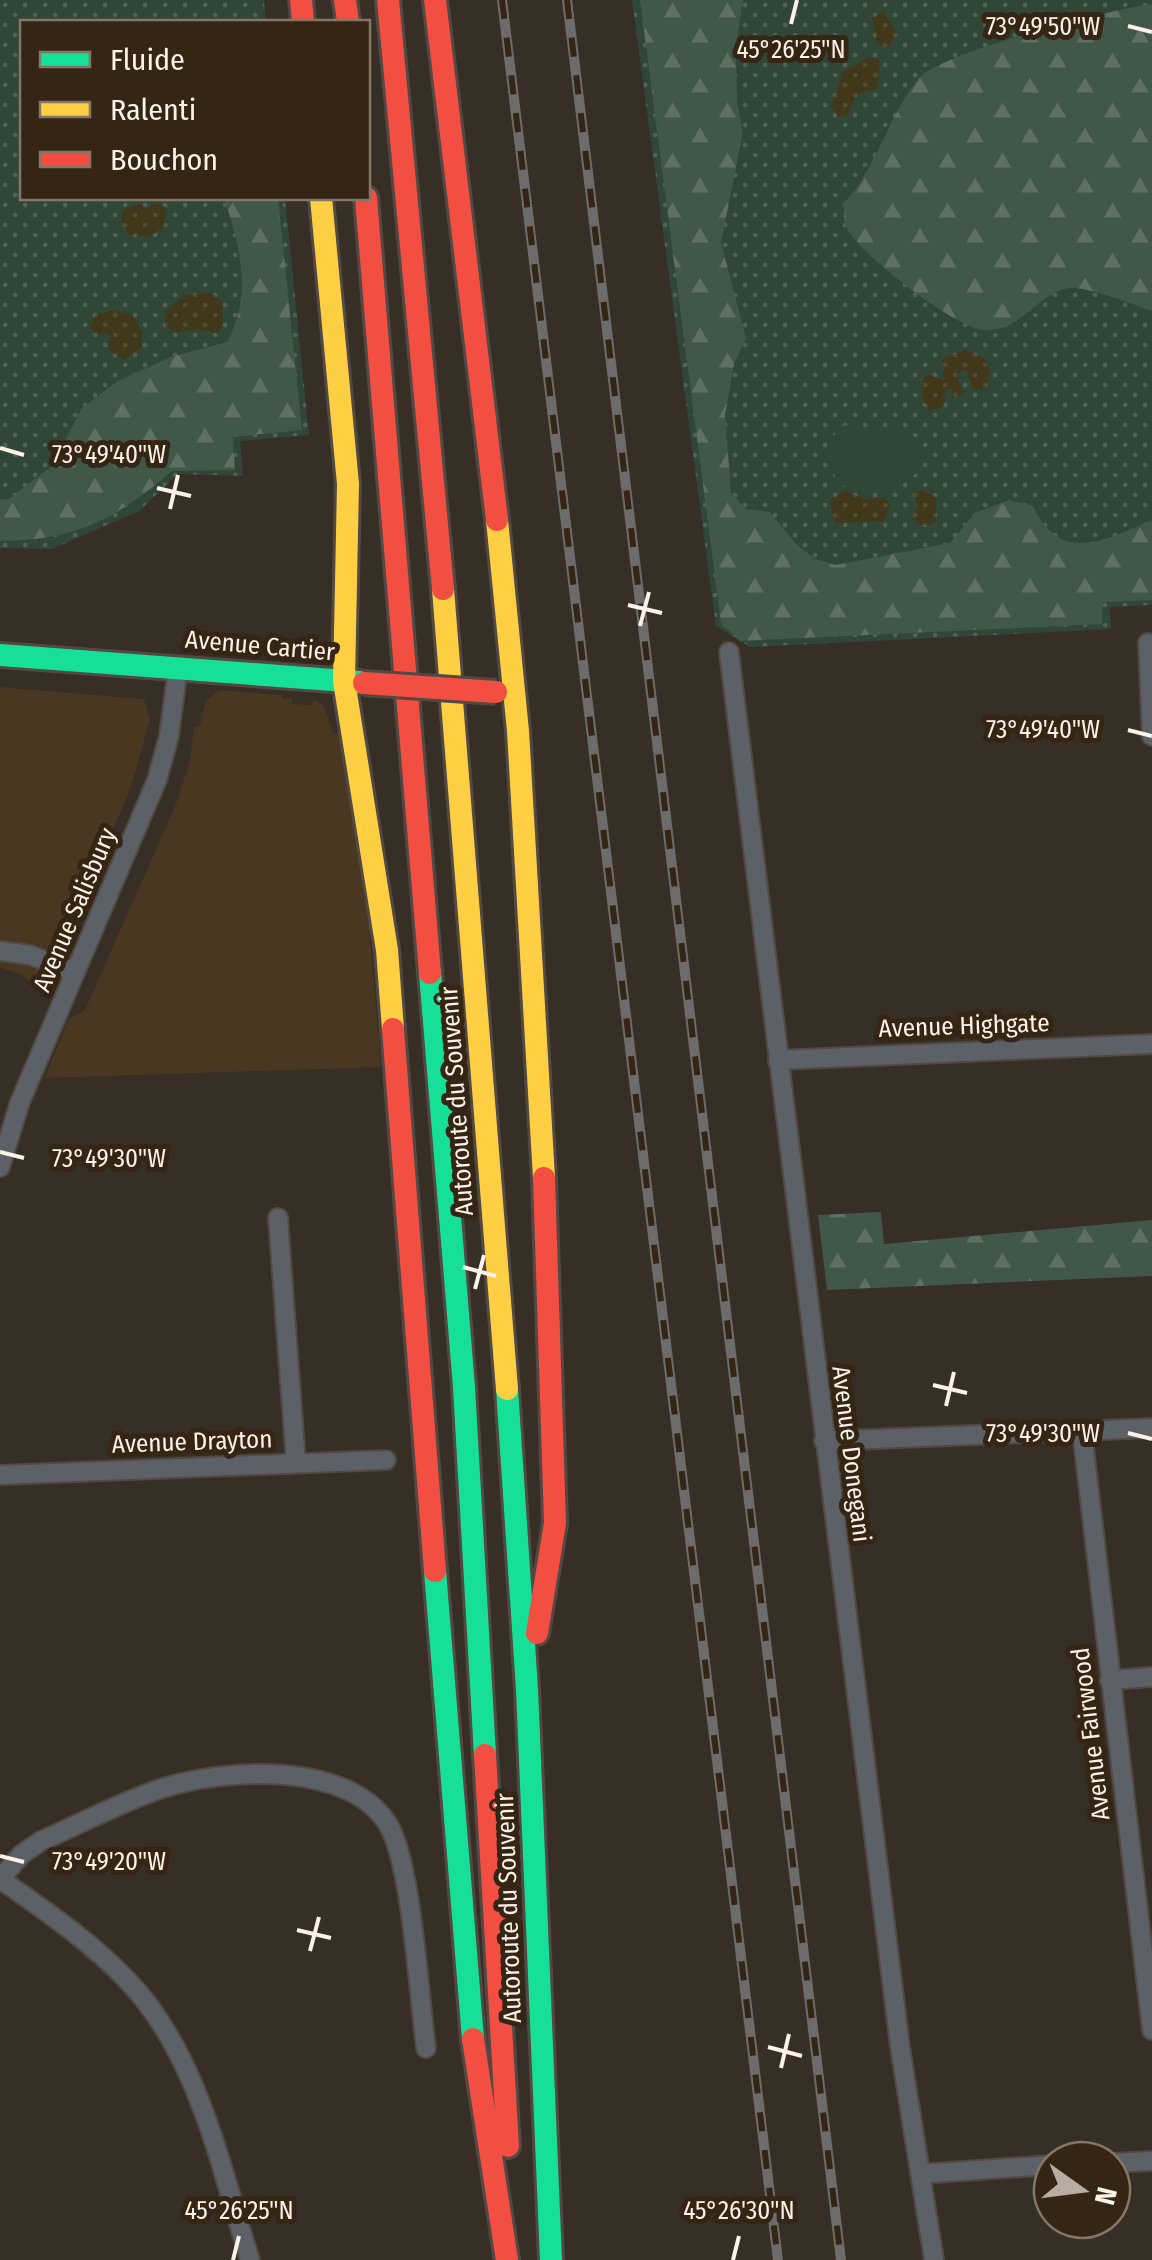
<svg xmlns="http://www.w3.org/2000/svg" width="1152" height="2260" font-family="'Fira Sans Condensed',sans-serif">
	<defs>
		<pattern id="grass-dots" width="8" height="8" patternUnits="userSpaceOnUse" patternTransform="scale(2.5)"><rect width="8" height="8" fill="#304738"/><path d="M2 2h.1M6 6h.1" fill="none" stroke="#4f6255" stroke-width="1.8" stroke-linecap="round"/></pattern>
		<pattern id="forest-firs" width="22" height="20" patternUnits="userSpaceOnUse" patternTransform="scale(2.5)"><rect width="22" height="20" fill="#415848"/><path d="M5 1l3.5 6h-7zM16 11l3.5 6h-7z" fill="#5d7062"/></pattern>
		<pattern id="sand-dots" width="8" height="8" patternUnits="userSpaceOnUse" patternTransform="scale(2.5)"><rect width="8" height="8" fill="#41381b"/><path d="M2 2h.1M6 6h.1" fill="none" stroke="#544c31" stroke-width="1.8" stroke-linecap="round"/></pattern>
	</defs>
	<rect width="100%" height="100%" fill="#372e25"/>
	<g fill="#493722">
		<polygon points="0,687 144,699 150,719 131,787 43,994 22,975 0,967"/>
		<polygon points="219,690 282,695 283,699 292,698 292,704 312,705 313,699 324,706 333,734 339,733 362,841 381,1067 45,1078 68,1020 85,1010 176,804 190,761 194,727 200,726 205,702"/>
	</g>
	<g fill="url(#grass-dots)">
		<polygon points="0,0 264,0 266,22 22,22 22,198 285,198 309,435 240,441 243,476 178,474 139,511 52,549 0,548"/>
		<polygon points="632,0 1152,0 1152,605 1110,607 1111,629 750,647 716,626"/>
	</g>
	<g fill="url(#forest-firs)">
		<path d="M640,0h103l-7,46 1,56 6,30 -22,111 25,95 -12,26 -9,51 6,78 15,16 24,3 26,32 19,15 21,6 114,-22 25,-30 34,-13 24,6c28,59 70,35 119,14v80l-49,2 -1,22 -362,17 -19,-18z"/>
		<path d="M1152,4v307c-20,-7 -62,-24 -81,-23 -34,3 -47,44 -88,42 -27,-2 -126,-77 -137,-104 -3,-6 -2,-17 -2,-23 33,-35 44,-87 75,-125 22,-26 194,-69 233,-74z"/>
		<path d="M224,198h54l24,232 -69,7 2,33 -63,1c-57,49 -96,69 -172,70v-41l9,-1 43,-33 30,-58 36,-27 53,-24 56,-15c26,-46 13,-97 -3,-144z"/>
		<polygon points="881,1212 884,1244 1152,1220 1152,1276 827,1290 818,1215"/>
	</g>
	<g fill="url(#sand-dots)">
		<polygon points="883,11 897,34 888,48 877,44 872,18"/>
		<polygon points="869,57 880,60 877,88 856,95 849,114 838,117 831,107 843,72"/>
		<polygon points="154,203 166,207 165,226 149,237 128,234 121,219 123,210 139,204 149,208"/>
		<polygon points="212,293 222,302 223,324 218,333 194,329 176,333 165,326 165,313 185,295"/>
		<polygon points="112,310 133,316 142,332 142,347 124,360 109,351 109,334 98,334 90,328 95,315"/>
		<path d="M966,350l21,10 3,14 -4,13 -12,4 -8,-21 -5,1 -4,9 7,13 -12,6 1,-9 -8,-1 -1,17 -13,5c-10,-8 -12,-26 -5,-37l18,6 -2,-21z"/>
		<polygon points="922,490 936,497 936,521 928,526 917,524 912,515 918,507 913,493"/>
		<polygon points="845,491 865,499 885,498 890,505 884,521 834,523 830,500"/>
	</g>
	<path fill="#304738" d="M845,425l23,9 22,-6 17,3 13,15 1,23c-36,35 -102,35 -90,-31z"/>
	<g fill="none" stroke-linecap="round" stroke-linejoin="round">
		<g stroke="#514942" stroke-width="22">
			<g id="street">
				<polyline points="1148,643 1152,736"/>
				<polyline points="729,652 900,2047 934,2260"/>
				<polyline points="0,951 30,955 75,972"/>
				<polyline points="778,1060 1152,1044"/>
				<polyline points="0,1167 20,1102 157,780 169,736 178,667"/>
				<polyline points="278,1218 296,1463"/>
				<polyline points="1082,1431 1152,2030"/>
				<polyline points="824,1441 1152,1428"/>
				<polyline points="0,1475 386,1460"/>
				<polyline points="1110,1680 1152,1677"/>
				<path d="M0,1879l22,-25 19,-13c39,-17 78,-38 119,-52 63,-21 195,-30 231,41 21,43 28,165 35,218"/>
				<path d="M0,1879c44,31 90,62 127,101 71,73 93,186 123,280"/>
				<polyline points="1112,2163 1152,2161"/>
				<polyline points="920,2174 1052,2165"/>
			</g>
		</g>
		<g stroke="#514942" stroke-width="28">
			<g id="fast">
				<polyline points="0,655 359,682"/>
				<polyline points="430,973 464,1387 485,1755"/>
				<polyline points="507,1389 527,1689 551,2260"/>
				<polyline points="435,1571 473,2039"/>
			</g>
		</g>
		<g stroke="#514942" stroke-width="28">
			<g id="slow">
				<polyline points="321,198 348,484 344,681 387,950 393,1029"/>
				<polyline points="497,520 518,731 544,1178"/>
				<polyline points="443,589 507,1389"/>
			</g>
		</g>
		<g stroke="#514942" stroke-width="28">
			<g id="jam">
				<polyline points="301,0 303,22"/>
				<polyline points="345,0 348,22"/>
				<polyline points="388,0 443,589"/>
				<polyline points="435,0 497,520"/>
				<polyline points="366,198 430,973"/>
				<polyline points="393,1029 435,1571"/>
				<polyline points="537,1633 555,1523 544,1178"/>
				<polyline points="485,1755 508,2146"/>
				<polyline points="473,2039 507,2260"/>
			</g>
		</g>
		<use href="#street" stroke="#5c6167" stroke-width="18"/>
		<use href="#fast" stroke="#16e098" stroke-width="22"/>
		<use href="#slow" stroke="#ffcf43" stroke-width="22"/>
		<use href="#jam" stroke="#f24e42" stroke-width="22"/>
		<g stroke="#6d6c6b" stroke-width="10">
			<g id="rail">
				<polyline points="502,0 778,2260"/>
				<polyline points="567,0 841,2260"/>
			</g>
		</g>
		<use href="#rail" stroke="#342514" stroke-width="6" stroke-dasharray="19" stroke-linecap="butt"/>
		<g stroke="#514942" stroke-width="28" stroke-linecap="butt">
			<polyline id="jam-bridge" points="364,683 496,692"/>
		</g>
		<use href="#jam-bridge" stroke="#f24e42" stroke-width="22"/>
	</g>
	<path fill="none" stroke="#fcf2e7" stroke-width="4" d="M791,24l6,-24M1128,26l24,6M0,448l24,7M157,488l34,8M170,509l8,-34M628,605l34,8M640,626l9,-34M1128,730l24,6M0,1152l24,6M463,1267l33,9M475,1289l9,-34M933,1385l34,8M946,1406l8,-34M1128,1433l24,6M0,1856l24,6M297,1930l34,8M310,1951l9,-34M768,2047l34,9M781,2068l8,-34M233,2260l6,-24M733,2260l6,-24"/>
	<g text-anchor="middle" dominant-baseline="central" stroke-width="10" stroke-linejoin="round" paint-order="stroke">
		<g font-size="25" fill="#fcf2e7" stroke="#342514">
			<text transform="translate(260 646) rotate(5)">Avenue Cartier</text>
			<text transform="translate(75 910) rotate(-67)">Avenue Salisbury</text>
			<text transform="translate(964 1026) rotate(-2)">Avenue Highgate</text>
			<text transform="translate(457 1101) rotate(-94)">Autoroute du Souvenir</text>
			<text transform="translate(192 1442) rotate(-2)">Avenue Drayton</text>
			<text transform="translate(851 1454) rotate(83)">Avenue Donegani</text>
			<text transform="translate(1091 1734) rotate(-97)">Avenue Fairwood</text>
			<text transform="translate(509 1908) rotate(-92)">Autoroute du Souvenir</text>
		</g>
	</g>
	<g font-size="25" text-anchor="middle" fill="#fcf2e7" stroke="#342514" stroke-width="10" stroke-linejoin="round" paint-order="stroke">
		<text x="1043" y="35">73°49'50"W</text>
		<text x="791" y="58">45°26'25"N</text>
		<text x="109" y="463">73°49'40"W</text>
		<text x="1043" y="738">73°49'40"W</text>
		<text x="109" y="1167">73°49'30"W</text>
		<text x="1043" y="1442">73°49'30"W</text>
		<text x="109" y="1870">73°49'20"W</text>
		<text x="239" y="2219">45°26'25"N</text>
		<text x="739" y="2219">45°26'30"N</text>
	</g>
	<rect x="20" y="20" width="350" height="180" fill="#342514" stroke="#847768" stroke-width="2.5"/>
	<rect x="40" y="52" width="50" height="15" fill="#16e098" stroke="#847768" stroke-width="2.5"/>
	<text x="110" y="70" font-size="30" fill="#fcf2e7">Fluide</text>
	<rect x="40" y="102" width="50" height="15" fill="#ffcf43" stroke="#847768" stroke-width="2.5"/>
	<text x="110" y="120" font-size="30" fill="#fcf2e7">Ralenti</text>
	<rect x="40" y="152" width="50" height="15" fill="#f24e42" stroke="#847768" stroke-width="2.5"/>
	<text x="110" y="170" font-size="30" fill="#fcf2e7">Bouchon</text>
	<g transform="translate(1082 2190) rotate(104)"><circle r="48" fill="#342514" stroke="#847768" stroke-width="2.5"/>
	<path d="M0-8L18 38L0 25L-18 38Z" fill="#b7ada3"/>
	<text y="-15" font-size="28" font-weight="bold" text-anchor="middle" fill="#fcf2e7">N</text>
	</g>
</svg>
